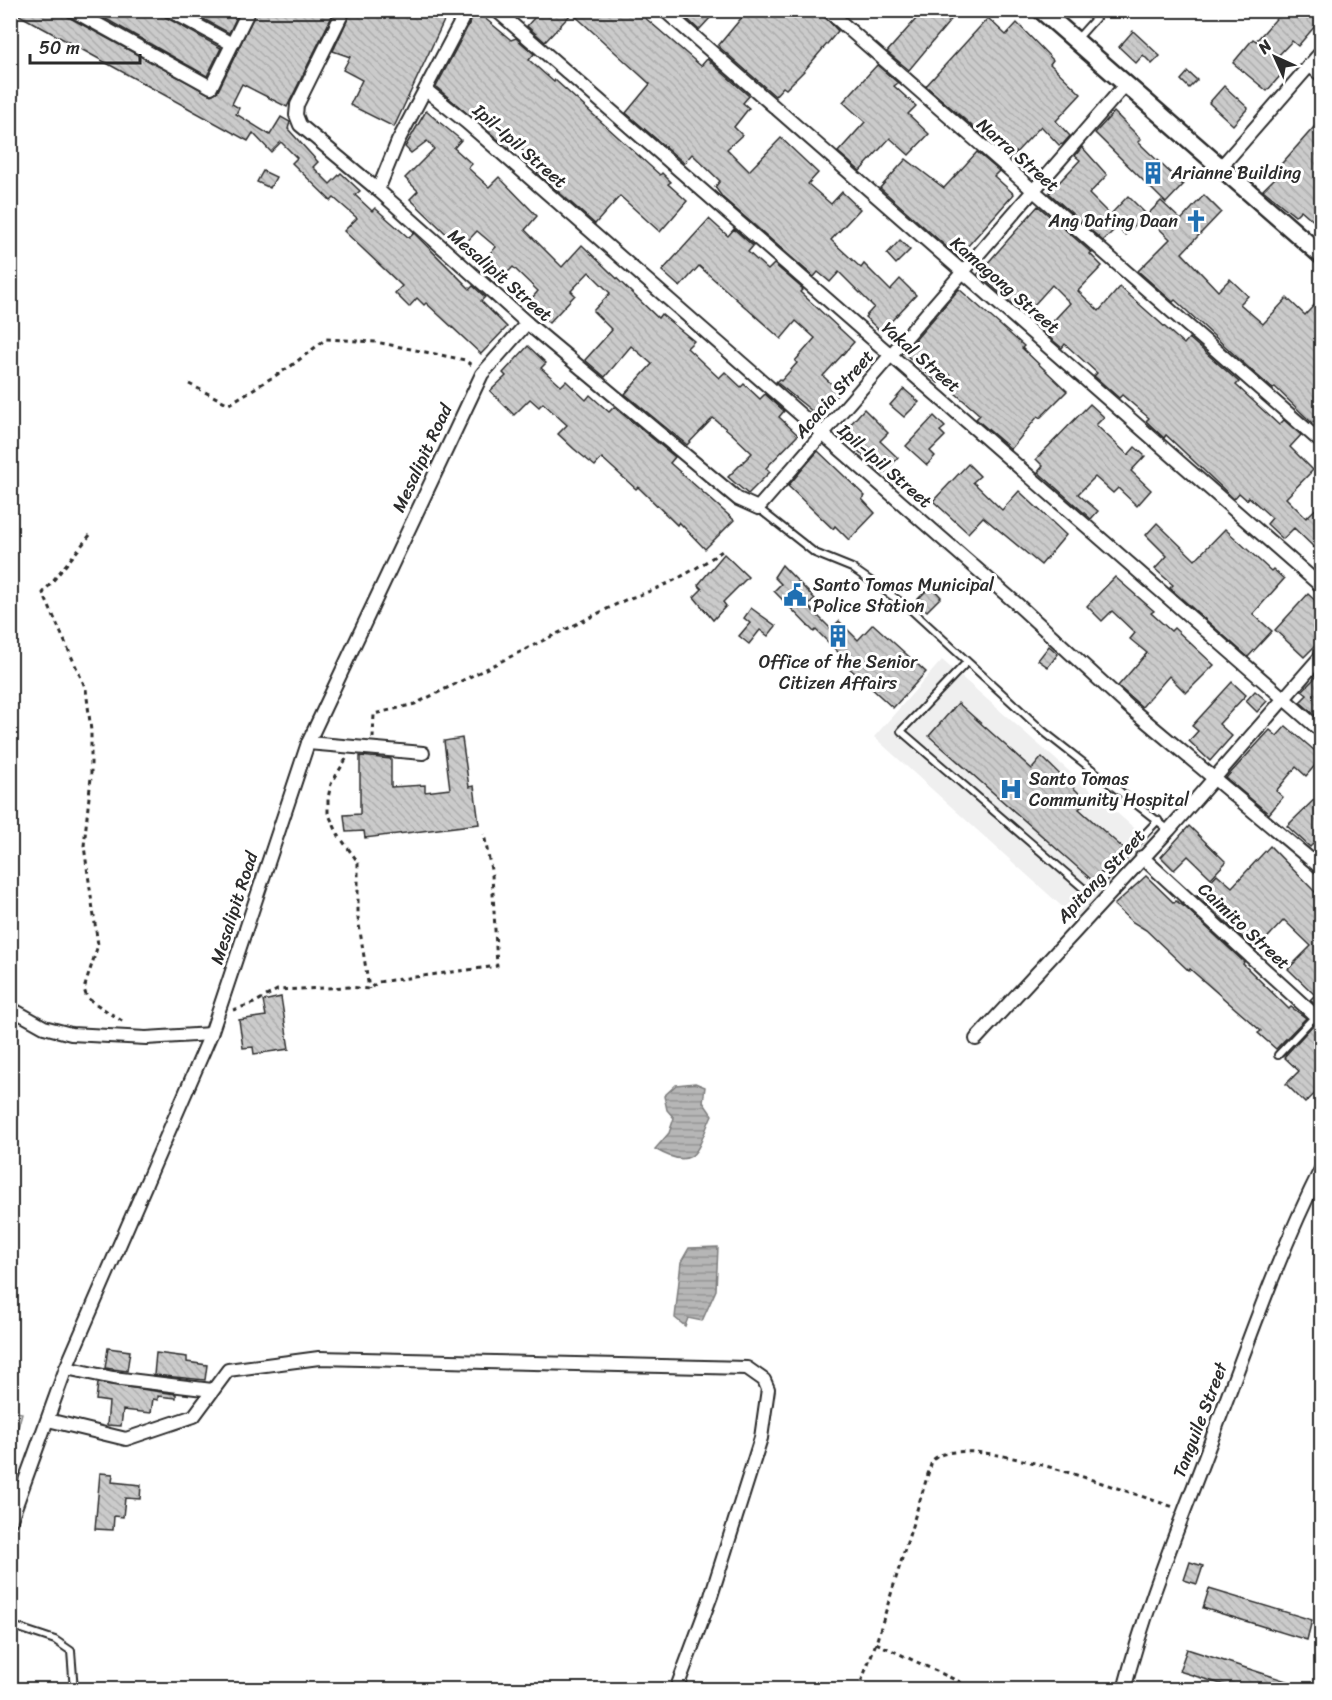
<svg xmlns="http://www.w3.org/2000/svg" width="1332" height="1700" font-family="Sriracha,sans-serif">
	<defs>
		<pattern id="water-rules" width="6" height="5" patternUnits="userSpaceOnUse" patternTransform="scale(1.5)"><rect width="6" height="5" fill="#b6b6b6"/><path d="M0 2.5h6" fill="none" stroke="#949494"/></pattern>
		<pattern id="building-back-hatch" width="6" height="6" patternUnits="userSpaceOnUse" patternTransform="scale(1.5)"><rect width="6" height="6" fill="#cbcbcb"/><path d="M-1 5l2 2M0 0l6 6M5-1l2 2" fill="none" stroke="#aeaeae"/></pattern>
	</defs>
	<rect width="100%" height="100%" fill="#fff"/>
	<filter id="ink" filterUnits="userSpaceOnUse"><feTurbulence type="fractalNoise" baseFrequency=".0167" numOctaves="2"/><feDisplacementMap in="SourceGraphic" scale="12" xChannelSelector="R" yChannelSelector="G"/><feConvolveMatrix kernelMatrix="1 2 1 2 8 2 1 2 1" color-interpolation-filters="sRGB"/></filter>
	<g filter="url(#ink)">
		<polygon fill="#efefef" points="942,660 1149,841 1078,921 874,737"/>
		<polygon fill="#e0e0e0" stroke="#868686" stroke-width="1.5" points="11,1411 22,1413 11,1453 10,1411"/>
		<g fill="url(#water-rules)" stroke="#7e7e7e" stroke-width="1.5">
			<path d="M695,1083l10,4 -2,15 9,13c-15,32 -14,59 -57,34l14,-16 5,-15 -7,-8 -3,-14 12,-11z"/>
			<polygon points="718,1247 716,1290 702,1321 688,1318 685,1326 675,1318 681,1262 689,1248"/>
		</g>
		<g fill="url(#building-back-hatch)" stroke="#2b2b2b" stroke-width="1.5">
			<polygon points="10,10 64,10 68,17 211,95 218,91 257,10 335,10 287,107 242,84 232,104 239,108 236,114 270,135 281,117 290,122 288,129 318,162 313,167 330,184 341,173 360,191 355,195 372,211 375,208 409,238 414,233 470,289 473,286 485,297 481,301 507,327 481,354 426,303 424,305 417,298 409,307 395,293 402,286 344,231 357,218 334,198 331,201 292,163 297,158 281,142 271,152 253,133 248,141"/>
			<polygon points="90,10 161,10 165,17 221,48 207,76"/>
			<polygon points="187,10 240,10 229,33"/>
			<polygon points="352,10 449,10 394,127 350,105 362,80 343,70 350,57 333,51"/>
			<polygon points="541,10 636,10 701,66 707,59 749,96 743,103 749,108 734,127 742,135 727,149 749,171 781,138 818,173 808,184 831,204 842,192 860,209 831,240 861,268 864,264 890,290 900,279 916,295 881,332 865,317 874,307 839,272 830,282 818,272 814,277 723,198 715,187 720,181 692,154 684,163 626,113 650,84 572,13 545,42 527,26"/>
			<polygon points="678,10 701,10 710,18 699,30"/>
			<polygon points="748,10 819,10 838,31 804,71 786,89 783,87 775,96 718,46"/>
			<polygon points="924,10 959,10 909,70 887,52"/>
			<polygon points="1284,10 1316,10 1322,18 1298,46 1292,41 1276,58 1287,68 1267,91 1233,63 1253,39 1256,41"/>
			<polygon points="476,11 511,40 516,38 534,54 529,60 554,82 555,80 660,175 662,173 671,182 668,184 687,201 660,232 620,196 595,224 537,173 542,168 514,143 509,149 436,87"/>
			<polygon points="988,18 1006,35 1017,23 1053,60 1050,64 1081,94 1056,121 1070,136 1063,144 1059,145 1041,126 1010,159 926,86"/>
			<polygon points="1133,31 1160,56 1152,64 1143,55 1136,63 1119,47"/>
			<polygon points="877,65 898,83 894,86 916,106 908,114 929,134 909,155 890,138 860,171 838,152 865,122 843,102"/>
			<polygon points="1188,72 1197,80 1189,88 1181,80"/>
			<polygon points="1224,86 1248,108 1233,125 1209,103"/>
			<polygon points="426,111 461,140 454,148 472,164 468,168 489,187 499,177 537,216 525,230 562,267 582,245 658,318 661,314 694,341 687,348 719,378 725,372 741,387 744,384 760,399 765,394 784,411 779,417 798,435 766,468 770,472 748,494 728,477 752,453 730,432 713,418 687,445 625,394 652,364 631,346 605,377 585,360 612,330 593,311 610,293 589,272 571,291 575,295 549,323 527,304 538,291 513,267 496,285 484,274 495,263 488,255 496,247 477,231 461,248 410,199 418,191 405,178 434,149 427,141 411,153 405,147"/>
			<polygon points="1114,112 1141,139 1138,142 1183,185 1166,203 1095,133"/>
			<polygon points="1322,118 1322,218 1316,223 1301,210 1295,216 1263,190 1280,173 1276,170"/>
			<polygon points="1082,147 1107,175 1089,194 1110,215 1128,196 1146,214 1125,235 1117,227 1103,241 1049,193 1080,160 1075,156"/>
			<polygon points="977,152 999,171 994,176 1014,194 958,257 880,188 906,159 944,188"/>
			<polygon points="263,171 276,177 270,188 257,182"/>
			<polygon points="1204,195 1221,212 1182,253 1218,291 1230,279 1248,296 1240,304 1263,324 1287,298 1305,315 1322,297 1322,414 1312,423 1275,387 1273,389 1251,370 1175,300 1173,302 1138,271 1170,239 1146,216 1161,201 1181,220"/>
			<polygon points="1038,206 1092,253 1090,254 1102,266 1078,291 1099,311 1120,287 1184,344 1189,338 1239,382 1236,385 1279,425 1284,420 1301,435 1290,447 1313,470 1286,498 1306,518 1322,503 1322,555 1294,528 1283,539 1267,524 1272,518 1249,497 1247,500 1239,493 1234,499 1166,435 1164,438 1146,421 1149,418 1122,395 1119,398 1094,376 1097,373 1065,344 1062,348 1043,332 1070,303 1052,285 1025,315 978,274"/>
			<polygon points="709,219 728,236 734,229 753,246 748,252 768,270 774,264 803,289 800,292 854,342 823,376 840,392 817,415 776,382 779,379 781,381 797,363 795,361 815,338 796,321 781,339 699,266 680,287 662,271"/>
			<polygon points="900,240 910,250 896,264 887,254"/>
			<polygon points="959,289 1024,346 1022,348 1067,391 1040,418 1038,416 1011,449 976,419 980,415 955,393 961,386 948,374 938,383 904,353"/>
			<polygon points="528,346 546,363 541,368 561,386 566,381 586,400 590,395 609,412 614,407 675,457 670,463 734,520 705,549 679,522 677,525 638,487 636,489 602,458 595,466 574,449 558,434 567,425 543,403 539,407 530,399 514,415 490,391 506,376 503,373"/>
			<polygon points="904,389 919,402 904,417 890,405"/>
			<polygon points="1090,404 1104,417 1096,425 1128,455 1135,447 1145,456 1131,471 1151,490 1137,506 1118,488 1113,493 1095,477 1078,494 1098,511 1091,519 1038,472 1043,466 1036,459"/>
			<polygon points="864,409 888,433 880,441 898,458 883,474 841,435"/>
			<polygon points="934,416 945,427 940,431 945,436 930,451 935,456 927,465 906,446"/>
			<polygon points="818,451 865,496 862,499 875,513 849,540 835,526 833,529 788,486"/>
			<polygon points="968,464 980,476 973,482 1002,510 1019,491 1066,535 1041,565 983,517 968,533 933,501"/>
			<polygon points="1157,523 1195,560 1225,529 1271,571 1273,569 1284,579 1253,614 1272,631 1248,657 1173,591 1170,588 1173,585 1155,569 1167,556 1146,535"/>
			<polygon points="724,554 748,577 723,602 726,606 713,620 694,597 702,589 698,585"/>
			<polygon points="782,565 815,599 808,606 831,629 839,621 858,640 873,624 926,672 893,708 845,664 841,659 843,657 816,630 814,632 774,591 781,584 774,577"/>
			<polygon points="1115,577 1154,611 1151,613 1171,631 1174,628 1214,665 1186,693 1169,676 1142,707 1118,686 1147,653 1130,639 1135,633 1112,611 1102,621 1087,606"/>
			<polygon points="931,586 941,597 927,611 916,601"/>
			<polygon points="1308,594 1322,607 1322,639 1304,657 1275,630"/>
			<polygon points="751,608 776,626 768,636 760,630 749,644 739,636 750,623 744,618"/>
			<polygon points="1049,646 1058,654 1048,667 1038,660"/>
			<polygon points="1322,671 1322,721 1300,702 1307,695 1302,691"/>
			<polygon points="1232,682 1246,695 1219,724 1232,736 1210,761 1189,741 1198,731 1192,726"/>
			<polygon points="1255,691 1267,701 1257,712 1246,701"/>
			<polygon points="958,703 1032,769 1042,757 1087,801 1079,809 1124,849 1093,881 929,736"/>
			<polygon points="1286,726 1322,757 1306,776 1296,767 1276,791 1283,797 1269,814 1226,778 1270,730 1277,736"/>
			<polygon points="462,738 469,787 474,786 479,824 365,838 364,831 346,832 344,815 360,814 360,756 391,759 391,787 425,785 425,792 450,789 444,741"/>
			<polygon points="1322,792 1322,835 1310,847 1287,826"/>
			<polygon points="1189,826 1226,862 1211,878 1188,856 1174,870 1161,857"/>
			<polygon points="1270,846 1322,899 1322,1010 1310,1000 1315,995 1288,969 1311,946 1284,920 1256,950 1197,896 1217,874 1232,887"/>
			<polygon points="1146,876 1174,903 1176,901 1186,908 1244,962 1243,964 1289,1009 1291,1007 1306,1018 1276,1049 1258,1033 1261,1031 1190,969 1189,971 1146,930 1131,921 1114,905"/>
			<polygon points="281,997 289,1049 254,1054 253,1047 243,1048 239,1020 266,1016 263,1001"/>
			<polygon points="1313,1025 1322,1030 1322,1087 1305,1103 1286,1084 1299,1071 1284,1057"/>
			<polygon points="108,1348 130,1351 127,1371 105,1368"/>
			<polygon points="156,1353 187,1357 187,1362 207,1365 205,1380 154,1375"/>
			<polygon points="98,1383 176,1394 176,1398 158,1396 158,1400 153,1399 151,1413 123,1410 121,1426 107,1425 109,1402 96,1400"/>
			<polygon points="100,1473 113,1474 112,1482 141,1485 140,1499 125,1498 123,1517 114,1516 113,1530 95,1529"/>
			<polygon points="1190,1562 1203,1566 1197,1584 1184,1580"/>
			<polygon points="1209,1589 1312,1620 1307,1640 1203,1608"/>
			<polygon points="1187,1649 1305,1687 1305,1689 1237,1689 1179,1671"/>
		</g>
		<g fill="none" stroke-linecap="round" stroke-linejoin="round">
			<g stroke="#2b2b2b" stroke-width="10">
				<g id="lane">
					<polyline points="1077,39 1103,10"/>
					<polyline points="758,508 815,553 852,568 908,607 1043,731 1169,830"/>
					<polyline points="966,663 901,731 1089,893 1158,820"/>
					<polyline points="1278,1055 1315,1016"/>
					<polyline points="10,1625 55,1640 71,1651 74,1690"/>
				</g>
			</g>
			<g stroke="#2b2b2b" stroke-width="16">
				<g id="street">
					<polyline points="72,10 211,87 249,10"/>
					<polyline points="169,10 232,44"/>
					<polyline points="344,10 297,105 296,115 300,125 378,190"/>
					<polyline points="467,10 398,141 378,190 527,323 738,499 758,508 1125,85"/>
					<polyline points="496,10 1322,732"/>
					<polyline points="664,10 1322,587"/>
					<polyline points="827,10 1322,443"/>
					<polyline points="1309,65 1322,76"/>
					<polyline points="426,90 466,122 1017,604 1129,707 1322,869"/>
					<polyline points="1221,167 1322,51"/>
					<polyline points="308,743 423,753"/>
					<polyline points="1142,857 1322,1022"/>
					<polyline points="10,1008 44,1027 71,1034 146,1038 211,1034"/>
					<polyline points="976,1039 1169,830 1322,655"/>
					<polyline points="66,1368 113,1378 212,1390"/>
					<polyline points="48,1420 126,1439 194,1416 228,1370 319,1358 747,1368 764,1380 768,1389 761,1438 711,1596 676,1690"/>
					<polyline points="10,1522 66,1368 211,1034 308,743 482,374 527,323"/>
					<path d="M1124,1690c22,-86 56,-166 87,-249 35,-92 66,-185 111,-274"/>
				</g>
			</g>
			<g stroke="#2b2b2b" stroke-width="21">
				<polyline id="secondary" points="1041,10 1322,256"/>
			</g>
			<g stroke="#2b2b2b" stroke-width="3" stroke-dasharray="4.5 4.5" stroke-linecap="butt">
				<polyline points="189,384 229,404 291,366 326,339 376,342 465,360 474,367"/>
				<polyline points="90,535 43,593 86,689 91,731 91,777 84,846 98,945 84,989 87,998 125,1023"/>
				<path d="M373,738l1,-24 41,-10 212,-105c37,-11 67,-28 98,-50"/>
				<polyline points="346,759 331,784 328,798 328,813 339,836 358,862 358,918 369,989"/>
				<polyline points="233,1010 254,1003 277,990 349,987 369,989 378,982 497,966 492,875 484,834"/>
				<polyline points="876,1643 977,1690"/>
				<path d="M858,1690l18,-47 56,-182c29,-34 201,34 242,46"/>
			</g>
			<use href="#lane" stroke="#fff" stroke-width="6"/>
			<use href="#street" stroke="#fff" stroke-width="12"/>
			<use href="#secondary" stroke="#fff" stroke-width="16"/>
		</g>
	</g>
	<defs>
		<g id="building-bare" transform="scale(1.8)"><path d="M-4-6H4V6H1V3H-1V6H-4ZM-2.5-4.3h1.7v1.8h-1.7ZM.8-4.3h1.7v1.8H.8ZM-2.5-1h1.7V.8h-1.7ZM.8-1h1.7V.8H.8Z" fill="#1f6fb2" stroke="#fff" stroke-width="2.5" paint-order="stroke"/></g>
		<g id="church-bare" transform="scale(1.8)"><path d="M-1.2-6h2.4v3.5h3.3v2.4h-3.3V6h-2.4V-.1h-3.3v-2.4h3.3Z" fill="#1f6fb2" stroke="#fff" stroke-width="2.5" paint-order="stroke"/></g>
		<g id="civic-bare" transform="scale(1.8)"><path d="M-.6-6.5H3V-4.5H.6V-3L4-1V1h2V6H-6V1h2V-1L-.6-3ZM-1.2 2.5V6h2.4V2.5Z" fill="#1f6fb2" stroke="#fff" stroke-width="2.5" paint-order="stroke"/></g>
		<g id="hospital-bare" transform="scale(1.8)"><path d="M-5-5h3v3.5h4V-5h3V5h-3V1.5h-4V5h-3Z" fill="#1f6fb2" stroke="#fff" stroke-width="2.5" paint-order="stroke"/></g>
	</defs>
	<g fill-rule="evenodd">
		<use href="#building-bare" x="1153" y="173"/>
		<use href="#church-bare" x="1196" y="221"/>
		<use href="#civic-bare" x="795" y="595"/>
		<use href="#building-bare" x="838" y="636"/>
		<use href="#hospital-bare" x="1011" y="789"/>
	</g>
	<g text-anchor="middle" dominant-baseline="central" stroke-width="6" stroke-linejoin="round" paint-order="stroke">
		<g font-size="18" fill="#2b2b2b" stroke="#fff">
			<text transform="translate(520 146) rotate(41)">Ipil-Ipil Street</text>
			<text transform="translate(1018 155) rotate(41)">Narra Street</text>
			<text transform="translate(500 275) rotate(41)">Mesalipit Street</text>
			<text transform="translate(1005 285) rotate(41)">Kamagong Street</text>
			<text transform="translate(921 357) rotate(41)">Yakal Street</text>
			<text transform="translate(834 394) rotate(-49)">Acacia Street</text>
			<text transform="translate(422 458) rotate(-65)">Mesalipit Road</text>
			<text transform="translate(885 466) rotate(41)">Ipil-Ipil Street</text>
			<text transform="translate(1101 876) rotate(-47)">Apitong Street</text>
			<text transform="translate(234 908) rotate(-72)">Mesalipit Road</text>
			<text transform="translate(1244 926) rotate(43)">Caimito Street</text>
			<text transform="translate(1200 1420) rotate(-69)">Tanguile Street</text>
		</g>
		<g font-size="18" fill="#2b2b2b" stroke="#fff" text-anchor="start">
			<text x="1171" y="173">Arianne Building</text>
			<text x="1178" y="221" text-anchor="end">Ang Dating Daan</text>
			<text x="813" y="585">Santo Tomas Municipal<tspan x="813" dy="21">Police Station</tspan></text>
			<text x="838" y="662" text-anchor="middle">Office of the Senior<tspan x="838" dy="21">Citizen Affairs</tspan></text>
			<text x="1029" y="779">Santo Tomas<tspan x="1029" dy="21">Community Hospital</tspan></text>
		</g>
	</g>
	<rect width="1332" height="1700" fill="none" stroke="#fff" stroke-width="36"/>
	<rect x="18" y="18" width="1296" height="1664" fill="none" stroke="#2b2b2b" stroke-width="2" filter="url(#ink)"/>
	<g transform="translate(1275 57) rotate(315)" stroke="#ffffff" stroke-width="4.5" paint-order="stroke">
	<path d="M0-4.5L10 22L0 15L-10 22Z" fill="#2b2b2b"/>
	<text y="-9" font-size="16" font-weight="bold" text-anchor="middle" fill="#2b2b2b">N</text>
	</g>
	<path d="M30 54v9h110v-9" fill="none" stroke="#2b2b2b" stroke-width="3"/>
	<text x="39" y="54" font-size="18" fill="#2b2b2b" stroke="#ffffff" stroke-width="4.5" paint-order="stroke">50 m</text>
</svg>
